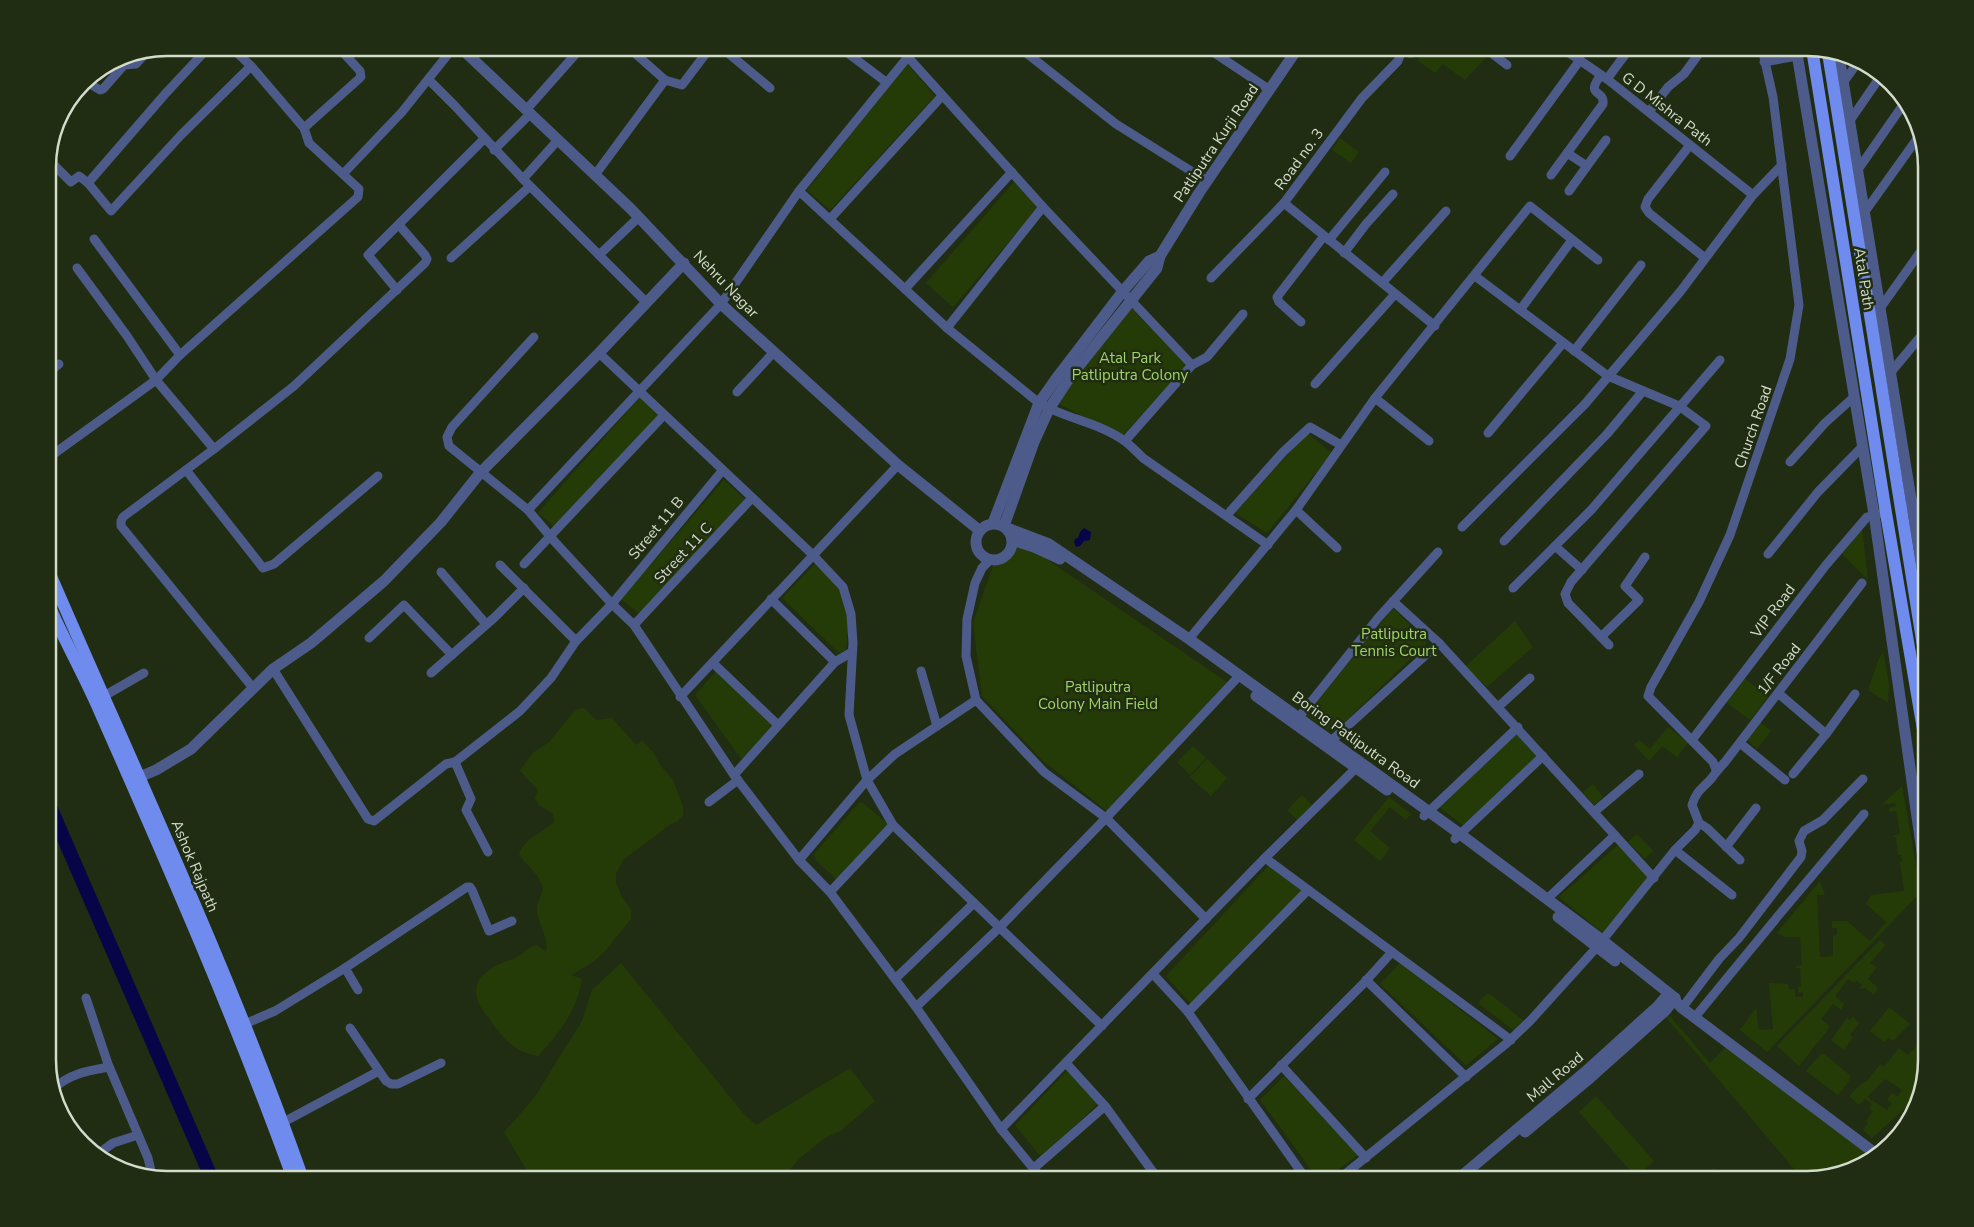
<svg xmlns="http://www.w3.org/2000/svg" width="1974" height="1227" font-family="'Nunito Sans',sans-serif">
	<rect width="100%" height="100%" fill="#202d12"/>
	<g fill="#253b07" fill-rule="evenodd">
		<path d="M1452,48h31l7,5 -25,27 -22,-16 -8,9 -18,-13c5,-6 26,-8 35,-12z"/>
		<polygon points="907,64 935,96 830,210 807,190"/>
		<polygon points="1340,138 1359,152 1351,163 1332,150"/>
		<polygon points="1014,182 1039,207 953,307 926,283"/>
		<polygon points="1126,303 1187,365 1122,436 1053,401"/>
		<polygon points="641,396 660,416 555,527 538,513"/>
		<polygon points="1307,433 1332,453 1267,533 1235,513"/>
		<polygon points="724,480 745,499 640,614 621,599"/>
		<polygon points="1862,528 1868,580 1842,554"/>
		<polygon points="1010,545 1036,552 1227,682 1107,811 1042,760 982,696 973,623 993,566 1006,556"/>
		<path d="M816,563c13,13 31,32 32,52 1,12 -1,24 -2,35l-7,3 -57,-55z"/>
		<polygon points="1393,608 1427,643 1333,733 1306,715"/>
		<polygon points="1515,621 1533,647 1487,687 1465,667"/>
		<polygon points="1883,652 1889,683 1888,703 1868,690 1879,658"/>
		<polygon points="717,670 772,726 742,760 695,695"/>
		<polygon points="1744,678 1768,697 1750,720 1726,702"/>
		<path d="M584,708l12,12 16,-2 24,27 6,-5 11,12 8,14 12,14 10,26v9l-5,6 -7,3 -48,36 -7,14v9l6,14 9,13v9l-25,31 -13,12 -22,13 11,4c-5,31 -23,55 -44,77 -23,-4 -34,-16 -47,-35 -5,-7 -12,-14 -14,-23 -6,-23 20,-34 38,-40 8,-3 13,-12 22,-13l9,7c3,-15 -8,-28 -9,-41 -1,-10 8,-17 5,-26 -4,-12 -17,-21 -23,-31 7,-18 23,-20 35,-32l-1,-8 -14,-9 -4,-7 3,-8c-6,-8 -13,-12 -18,-20l14,-18 15,-10 22,-27 5,-5z"/>
		<polygon points="1760,722 1771,731 1757,749 1747,740"/>
		<polygon points="1668,727 1688,743 1677,757 1662,746 1649,761 1634,745 1639,740 1650,749"/>
		<polygon points="1517,734 1537,757 1463,825 1439,807"/>
		<polygon points="1193,746 1206,758 1190,775 1177,762"/>
		<polygon points="1207,759 1227,778 1211,796 1190,777"/>
		<polygon points="1593,784 1603,797 1594,805 1583,792"/>
		<polygon points="1902,786 1921,892 1767,1052 1740,1030 1756,1008 1759,1030 1773,1029 1769,983 1788,984 1789,989 1795,989 1795,997 1803,997 1803,992 1798,993 1798,987 1801,986 1800,968 1796,968 1796,966 1802,965 1800,937 1785,937 1777,933 1820,881 1825,895 1817,895 1820,957 1833,956 1833,936 1837,935 1837,928 1832,928 1832,921 1847,921 1870,941 1886,922 1866,904 1871,895 1904,891 1900,862 1902,862 1901,855 1898,855 1896,838 1892,836 1900,834 1896,811 1890,812 1889,808 1896,806 1895,803 1881,805"/>
		<polygon points="1302,795 1312,805 1297,820 1287,810"/>
		<polygon points="1389,797 1411,814 1406,820 1390,807 1370,831 1390,848 1380,861 1354,840"/>
		<polygon points="862,802 889,825 837,880 815,859 814,854 859,803"/>
		<polygon points="1637,834 1653,851 1645,859 1628,842"/>
		<polygon points="1618,845 1650,878 1604,934 1559,897"/>
		<polygon points="1269,865 1304,890 1191,1004 1166,976"/>
		<polygon points="1880,940 1886,945 1870,963 1877,967 1868,979 1878,988 1874,995 1865,988 1859,989 1862,985 1856,980 1854,983 1848,979 1835,996 1844,1004 1841,1010 1833,1004 1821,1019 1830,1027 1799,1066 1777,1046"/>
		<polygon points="621,963 744,1114 756,1125 850,1068 875,1101 842,1130 825,1138 800,1158 782,1179 532,1179 504,1132 534,1098 582,1021 592,990"/>
		<polygon points="1400,963 1498,1039 1466,1065 1380,984"/>
		<polygon points="1487,994 1490,994 1524,1021 1516,1032 1479,1004 1481,999"/>
		<polygon points="1889,1007 1910,1024 1893,1041 1889,1038 1884,1042 1870,1031"/>
		<polygon points="1663,1014 1668,1014 1710,1063 1727,1046 1873,1157 1867,1163 1807,1179 1796,1179 1800,1176"/>
		<polygon points="1853,1017 1859,1023 1850,1035 1853,1037 1844,1050 1831,1040 1847,1018 1850,1020"/>
		<path d="M1926,1037v23l-9,37 -45,41 -9,-8 5,-7 -2,-2 7,-9 -4,-4 3,-4 -6,-4v-2l-7,7 -10,-9 12,-12 6,-3 13,-17 4,3 15,-19 9,7zM1885,1079l17,11 -5,7 -5,-4 -5,7 5,3 -5,7 -20,-13z"/>
		<polygon points="1821,1054 1824,1054 1850,1075 1849,1081 1838,1095 1806,1071"/>
		<polygon points="1068,1070 1098,1104 1041,1157 1015,1125"/>
		<polygon points="1284,1076 1358,1155 1325,1179 1318,1179 1260,1100"/>
		<polygon points="1596,1096 1654,1161 1636,1177 1579,1112"/>
		<polygon points="1714,1168 1724,1179 1700,1179"/>
	</g>
	<polygon fill="#070447" points="1084,528 1091,532 1090,540 1084,541 1080,546 1076,547 1074,542 1075,539 1078,538 1080,532"/>
	<g fill="none" stroke-linecap="round" stroke-linejoin="round">
		<polyline stroke="#070447" stroke-width="14" points="48,802 212,1179"/>
		<g stroke="#4d5b8b" stroke-width="9">
			<polyline points="208,48 166,93 88,183 111,211 181,135 251,66"/>
			<polyline points="722,48 770,88"/>
			<polyline points="841,48 886,82"/>
			<polyline points="1020,48 1116,124 1207,181"/>
			<polyline points="1207,48 1270,90"/>
			<polyline points="1485,48 1507,65"/>
			<polyline points="1562,48 1607,79 1753,195"/>
			<polyline points="1402,50 1398,61 1362,98 1284,203 1435,326"/>
			<polyline points="907,56 1043,207 1192,365"/>
			<polyline points="470,57 478,48"/>
			<polyline points="1764,62 1797,56"/>
			<polyline points="1607,79 1630,48"/>
			<polyline points="429,80 455,106 523,179"/>
			<polyline points="665,80 682,85 710,48"/>
			<polyline points="85,81 100,90 103,89 124,65 136,64 148,51"/>
			<polyline points="1843,83 1858,62"/>
			<polyline points="526,110 581,48"/>
			<polyline points="1649,112 1668,87 1684,74 1703,48"/>
			<polyline points="1849,122 1880,77"/>
			<polyline points="304,128 361,77 360,71 339,48"/>
			<polyline points="558,140 523,179 599,255"/>
			<polyline points="1690,145 1648,199 1645,207 1649,213 1705,258"/>
			<polyline points="494,150 530,114"/>
			<polyline points="1567,153 1587,166 1606,140"/>
			<polyline points="1510,156 1580,60"/>
			<polyline points="48,170 54,165 71,182 79,176 88,183"/>
			<polyline points="1857,171 1905,102"/>
			<polyline points="343,174 402,112 453,48"/>
			<polyline points="595,175 665,80 629,48"/>
			<path d="M1551,175l52,-71c2,-15 -19,-7 -2,-29"/>
			<path d="M799,191l148,137 92,75c27,16 62,20 87,39 6,5 12,11 17,16l125,87"/>
			<polyline points="1569,191 1587,166"/>
			<polyline points="1864,213 1919,136"/>
			<polyline points="639,217 599,255 647,303"/>
			<polyline points="830,219 942,96"/>
			<polyline points="94,239 180,355"/>
			<polyline points="1329,240 1385,172"/>
			<polyline points="1344,253 1366,224 1393,194"/>
			<polyline points="451,258 529,187"/>
			<polyline points="77,268 127,336 156,380 214,449 294,386 425,263 427,259 425,255 399,225"/>
			<polyline points="1475,276 1608,376 1679,406 1706,426 1571,582 1565,594 1568,603 1609,645"/>
			<polyline points="1211,278 1284,203"/>
			<polyline points="1382,283 1446,211"/>
			<polyline points="905,289 1012,172"/>
			<polyline points="397,290 368,255 484,139"/>
			<polyline points="1881,307 1926,244"/>
			<polyline points="1520,310 1572,240"/>
			<polyline points="1301,322 1279,302 1277,297 1324,236"/>
			<polyline points="947,328 1043,207"/>
			<polyline points="534,337 452,427 447,437 449,446 528,510 555,542 612,604 634,625 734,775 799,860 830,892 916,1007 1001,1129 1042,1179"/>
			<polyline points="1574,351 1641,265"/>
			<polyline points="599,353 813,555 843,587 851,614 853,643 849,715 867,780 893,825 1102,1026"/>
			<polyline points="1891,372 1926,330"/>
			<polyline points="48,373 59,364"/>
			<polyline points="1315,384 1395,294"/>
			<polyline points="737,392 774,352"/>
			<polyline points="1375,398 1429,441"/>
			<polyline points="1488,433 1563,343"/>
			<polyline points="1125,441 1192,365 1207,357 1243,314"/>
			<polyline points="214,449 123,517 121,521 121,526 253,688"/>
			<polyline points="48,458 156,380 180,355 358,197 359,189 309,143 304,128 251,66 232,48"/>
			<polyline points="1790,462 1825,423 1854,397"/>
			<polyline points="186,470 263,568 274,564 378,476"/>
			<polyline points="1908,507 1926,499"/>
			<polyline points="528,510 721,304 799,191 915,48"/>
			<polyline points="1296,510 1337,548"/>
			<polyline points="1227,515 1283,452 1310,427 1341,445"/>
			<polyline points="1462,527 1585,404 1680,292 1753,195 1782,165"/>
			<polyline points="1504,541 1607,434 1643,391"/>
			<polyline points="1555,546 1582,570"/>
			<polyline points="1768,554 1818,492 1862,447"/>
			<polyline points="990,560 982,568 975,583 967,619 966,656 976,700 1044,772 1106,818 1206,919"/>
			<polyline points="524,564 664,415"/>
			<polyline points="500,565 576,641"/>
			<polyline points="441,572 486,624"/>
			<polyline points="1513,588 1592,509 1720,360"/>
			<polyline points="771,599 835,662"/>
			<polyline points="1393,601 1439,643 1654,878"/>
			<polyline points="634,625 752,498"/>
			<polyline points="1601,637 1639,600 1625,586 1645,557"/>
			<polyline points="369,638 404,605 452,655"/>
			<polyline points="1189,639 1296,510 1375,398 1530,206 1598,260"/>
			<polyline points="713,663 778,725"/>
			<polyline points="273,669 368,819 374,821 446,764 455,762 520,711 551,678 576,641 612,604 722,471"/>
			<polyline points="921,671 937,726"/>
			<polyline points="431,673 495,617 524,588"/>
			<polyline points="1778,693 1826,734"/>
			<polyline points="104,696 144,673"/>
			<polyline points="680,697 898,465"/>
			<polyline points="1498,707 1530,678"/>
			<polyline points="1299,717 1378,618 1438,552"/>
			<polyline points="1692,740 1826,565 1867,517 1879,514"/>
			<polyline points="1331,741 1439,643"/>
			<polyline points="1740,743 1785,780"/>
			<polyline points="455,762 471,799 466,810 488,852"/>
			<polyline points="1716,770 1713,762 1648,696 1651,687 1699,602 1730,535 1790,359 1799,305 1773,97 1762,48"/>
			<polyline points="1793,774 1826,734 1855,694"/>
			<polyline points="734,775 835,662 852,652"/>
			<polyline points="709,802 738,780"/>
			<polyline points="1594,812 1639,774"/>
			<polyline points="1424,816 1518,727"/>
			<polyline points="1699,823 1707,828 1740,860"/>
			<polyline points="1455,839 1543,756"/>
			<polyline points="1726,847 1756,808"/>
			<polyline points="1675,850 1732,895"/>
			<polyline points="1265,858 1511,1040"/>
			<polyline points="799,860 867,780 895,754 976,700"/>
			<polyline points="830,892 893,825"/>
			<polyline points="1547,899 1615,835"/>
			<polyline points="345,968 358,990"/>
			<polyline points="1153,974 1188,1012 1306,1179"/>
			<polyline points="895,979 974,903"/>
			<polyline points="1366,980 1466,1077"/>
			<polyline points="86,998 108,1064 148,1158 152,1175"/>
			<polyline points="916,1007 1000,927 1106,818 1240,675"/>
			<polyline points="1682,1008 1719,959 1739,938 1801,857 1802,851 1799,841 1804,831 1823,820 1863,779"/>
			<polyline points="1188,1012 1308,890"/>
			<polyline points="1695,1017 1778,916 1864,814"/>
			<polyline points="240,1026 275,1011 345,968 467,887 470,887 472,890 489,931 512,921"/>
			<polyline points="350,1028 386,1081 391,1084 398,1084 441,1063"/>
			<polyline points="1066,1063 1105,1106 1158,1179"/>
			<polyline points="1281,1065 1366,1158"/>
			<path d="M54,1088c17,-15 34,-17 55,-21"/>
			<polyline points="1248,1099 1363,984 1392,952"/>
			<polyline points="278,1125 379,1071"/>
			<polyline points="1001,1129 1265,858 1360,764"/>
			<polyline points="98,1154 113,1143 138,1135"/>
			<polyline points="1034,1168 1105,1106"/>
			<path d="M1339,1179l168,-136 23,-22 67,-74 78,-97 20,-20 4,-7 -7,-18c5,-17 14,-18 22,-30 4,-5 6,-8 11,-13l137,-179"/>
		</g>
		<g stroke="#4d5b8b" stroke-width="11">
			<polyline points="461,48 631,209 721,304 898,465 979,530"/>
			<polyline points="1390,48 1411,52 1431,48"/>
			<polyline points="1796,48 1874,514 1926,880"/>
			<polyline points="1839,56 1926,591"/>
			<polyline points="993,523 1039,403 1058,376 1123,291 1149,261 1160,256"/>
			<circle cx="994" cy="542" r="18"/>
			<polyline points="1004,526 1034,442 1049,409 1070,377 1157,268 1160,256 1199,193 1298,48"/>
			<polyline points="1007,528 1049,544 1189,639 1460,834 1602,940 1675,998 1676,1002 1682,1008 1876,1154"/>
			<polyline points="1012,540 1034,547 1060,559"/>
			<polyline points="1256,696 1387,790"/>
			<polyline points="132,780 156,770 191,749 273,669 311,643 384,581 441,522 480,473 599,353 684,263"/>
			<polyline points="1558,917 1615,961"/>
			<polyline points="1525,1132 1590,1078 1666,1010 1675,998"/>
			<polyline points="1458,1179 1585,1072 1658,1006 1668,994"/>
		</g>
		<g stroke="#708bee" stroke-width="12">
			<polyline points="1812,49 1886,513 1926,747"/>
			<polyline points="1828,53 1926,665"/>
			<path d="M48,569c87,202 182,402 255,610"/>
			<path d="M48,603c16,37 36,72 52,109 68,154 136,309 193,467"/>
		</g>
	</g>
	<g text-anchor="middle" dominant-baseline="central" stroke-width="5" stroke-linejoin="round" paint-order="stroke">
		<g font-size="15" fill="#d3dccb" stroke="#202d12">
			<text transform="translate(1667 109) rotate(38)">G D Mishra Path</text>
			<text transform="translate(1216 143) rotate(-56)">Patliputra Kurji Road</text>
			<text transform="translate(1299 159) rotate(-54)">Road no. 3</text>
			<text transform="translate(1864 279) rotate(81)">Atal Path</text>
			<text transform="translate(726 284) rotate(46)">Nehru Nagar</text>
			<text transform="translate(1753 427) rotate(-71)">Church Road</text>
			<text transform="translate(656 528) rotate(-50)">Street 11 B</text>
			<text transform="translate(683 553) rotate(-47)">Street 11 C</text>
			<text transform="translate(1773 611) rotate(-53)">VIP Road</text>
			<text transform="translate(1779 669) rotate(-52)">1/F Road</text>
			<text transform="translate(1356 740) rotate(36)">Boring Patliputra Road</text>
			<text transform="translate(195 866) rotate(67)">Ashok Rajpath</text>
			<text transform="translate(1555 1077) rotate(-40)">Mall Road</text>
		</g>
		<g font-size="15" fill="#a0d369" stroke="#202d12">
			<text x="1130" y="358">Atal Park<tspan x="1130" dy="17">Patliputra Colony</tspan></text>
			<text x="1394" y="634">Patliputra<tspan x="1394" dy="17">Tennis Court</tspan></text>
			<text x="1098" y="687">Patliputra<tspan x="1098" dy="17">Colony Main Field</tspan></text>
		</g>
	</g>
	<path d="M0 0H1974V1227H0ZM167 56H1807A111 111 0 0 1 1918 167V1060A111 111 0 0 1 1807 1171H167A111 111 0 0 1 56 1060V167A111 111 0 0 1 167 56Z" fill="#202d12" fill-rule="evenodd"/>
	<path fill="none" stroke="#d3dccb" stroke-width="2.5" d="M167 56H1807A111 111 0 0 1 1918 167V1060A111 111 0 0 1 1807 1171H167A111 111 0 0 1 56 1060V167A111 111 0 0 1 167 56Z"/>
</svg>
